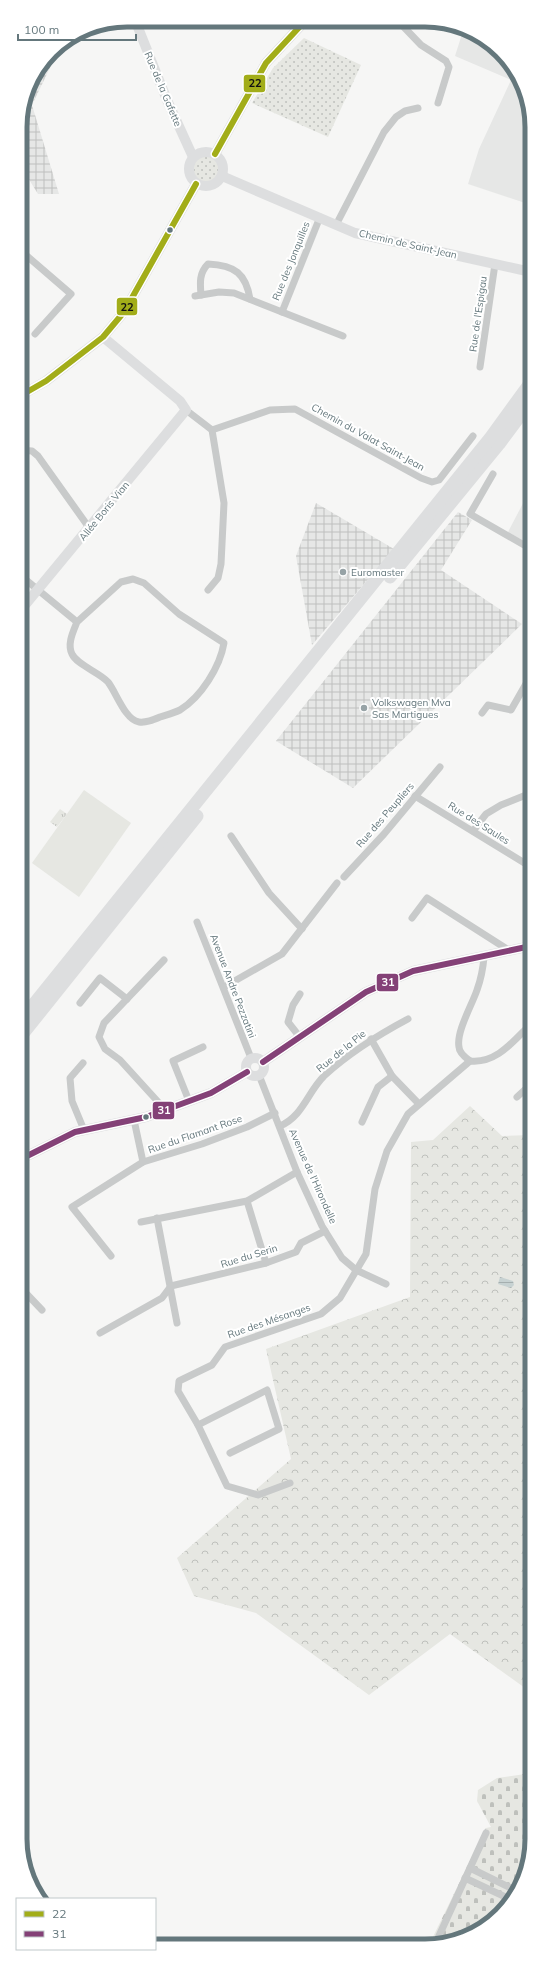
<svg xmlns="http://www.w3.org/2000/svg" width="552" height="1966" font-family="Mulish,sans-serif">
	<defs>
		<pattern id="industrial-grid" width="8" height="8" patternUnits="userSpaceOnUse"><rect width="8" height="8" fill="#e6e7e6"/><path d="M0 4h8M4 0v8" fill="none" stroke="#bec0bf"/></pattern>
		<pattern id="grass-dots" width="8" height="8" patternUnits="userSpaceOnUse"><rect width="8" height="8" fill="#e6e7e2"/><path d="M2 2h.1M6 6h.1" fill="none" stroke="#bec0bc" stroke-width="1.8" stroke-linecap="round"/></pattern>
		<pattern id="forest-crowns" width="20" height="18" patternUnits="userSpaceOnUse"><rect width="20" height="18" fill="#e6e7e2"/><path d="M2 6a3 3 0 1 1 6 0M12 15a3 3 0 1 1 6 0" fill="none" stroke="#bec0bc"/></pattern>
		<pattern id="cemetery-stones" width="16" height="16" patternUnits="userSpaceOnUse"><rect width="16" height="16" fill="#e6e7e2"/><path d="M2 7V4a2 2 0 0 1 4 0v3zM10 15v-3a2 2 0 0 1 4 0v3z" fill="#bec0bc"/></pattern>
		<pattern id="park-tufts" width="24" height="20" patternUnits="userSpaceOnUse"><rect width="24" height="20" fill="#e6e7e2"/><path d="M3 7l-1-3M5 7V3M7 7l1-3M15 17l-1-3M17 17v-4M19 17l1-3" fill="none" stroke="#bec0bc"/></pattern>
		<pattern id="water-rules" width="6" height="5" patternUnits="userSpaceOnUse"><rect width="6" height="5" fill="#c7d2d2"/><path d="M0 2.5h6" fill="none" stroke="#a5afaf"/></pattern>
	</defs>
	<rect width="100%" height="100%" fill="#f6f6f5"/>
	<g fill="#e6e7e6">
		<polygon points="463,31 501,51 521,80 531,112 531,205 468,184 479,149 511,80 455,56"/>
		<polygon points="531,488 531,545 508,532"/>
	</g>
	<g fill="url(#industrial-grid)">
		<polygon points="61,45 32,105 59,194 38,194 20,165 20,120 28,86 51,51"/>
		<polygon points="316,503 394,549 312,645 296,556"/>
		<polygon points="458,512 472,520 441,570 522,624 353,788 276,741"/>
	</g>
	<g fill="url(#grass-dots)">
		<polygon points="304,38 361,65 328,137 252,103 273,68"/>
		<circle cx="205" cy="169" r="14"/>
	</g>
	<polygon fill="url(#forest-crowns)" points="470,1106 502,1136 531,1135 532,1693 450,1634 369,1695 256,1613 194,1596 177,1558 291,1459 266,1349 410,1297 411,1142 433,1140"/>
	<path fill="url(#cemetery-stones)" d="M532,1773c0,53 7,109 -39,147 -8,7 -15,12 -25,15 -12,5 -25,12 -38,8l56,-115 5,-1 -14,-26 1,-11 19,-12z"/>
	<polygon fill="url(#park-tufts)" points="60,809 67,814 57,827 50,822"/>
	<polygon fill="#e6e7e2" points="84,790 131,823 79,897 32,863"/>
	<polygon fill="url(#water-rules)" points="500,1277 513,1281 514,1285 511,1288 498,1284"/>
	<g fill="none" stroke-linecap="round" stroke-linejoin="round">
		<g stroke="#c8caca" stroke-width="7">
			<polyline points="399,22 421,45 446,61 449,67 438,103"/>
			<polyline points="336,225 384,132 396,117 405,111 418,108"/>
			<polyline points="20,250 71,294 35,334"/>
			<path d="M201,295c-1,-12 -2,-22 7,-31 27,1 38,10 42,35"/>
			<polyline points="195,296 219,292 234,293 343,336"/>
			<polyline points="282,312 320,217"/>
			<polyline points="480,367 495,264"/>
			<polyline points="186,410 212,430 224,503 221,564 218,578 208,590"/>
			<polyline points="212,430 270,410 295,409 421,478 432,482 439,480 473,436"/>
			<polyline points="20,450 32,451 38,456 90,529"/>
			<polyline points="493,474 470,514 531,549"/>
			<path d="M20,575l57,47 44,-40 12,-3 11,4 35,31 45,29c-4,24 -23,54 -44,67 -6,3 -14,5 -20,7 -7,3 -14,6 -21,5 -14,-2 -23,-30 -31,-40 -9,-10 -31,-17 -36,-28 -5,-10 1,-22 5,-32"/>
			<polyline points="482,713 488,705 511,710 531,675"/>
			<polyline points="415,796 531,867"/>
			<polyline points="473,831 486,814 501,805 531,793"/>
			<polyline points="231,836 269,893 302,929"/>
			<polyline points="344,877 384,834 440,767"/>
			<polyline points="412,918 427,898 510,951"/>
			<polyline points="197,922 251,1058"/>
			<path d="M484,957c-1,12 -3,22 -7,33 -5,15 -21,42 -18,57 0,6 7,11 11,14 27,3 44,-21 61,-37"/>
			<polyline points="224,987 282,954 337,883"/>
			<polyline points="80,1003 100,978 127,999"/>
			<polyline points="299,1036 288,1022 293,1005 300,994"/>
			<polyline points="371,1039 392,1076 419,1104"/>
			<polyline points="83,1063 70,1078 72,1101 84,1130"/>
			<polyline points="259,1075 297,1172 322,1226 342,1258 356,1270 386,1284"/>
			<polyline points="517,1097 531,1084"/>
			<polyline points="189,1101 173,1061 203,1047"/>
			<polyline points="162,1111 160,1104 120,1060 105,1049 99,1037 104,1023 164,960"/>
			<polyline points="362,1122 378,1087 392,1076"/>
			<path d="M280,1126c23,-10 27,-33 44,-50 25,-23 54,-41 84,-57"/>
			<polyline points="143,1162 202,1144 247,1127 275,1113"/>
			<polyline points="247,1201 266,1263"/>
			<polyline points="157,1218 177,1323"/>
			<polyline points="141,1222 247,1201 297,1172"/>
			<polyline points="111,1256 72,1207 143,1162 134,1120"/>
			<polyline points="21,1288 42,1310"/>
			<polyline points="100,1333 162,1298 171,1286 266,1263 296,1252 301,1243 325,1231"/>
			<polyline points="198,1425 267,1390 279,1429 230,1453"/>
			<polyline points="290,1483 258,1495 227,1486 198,1425 178,1391 179,1381 212,1365 225,1347 321,1314 340,1298 366,1254 375,1189 387,1151 408,1114 470,1061"/>
			<polyline points="470,1868 517,1891"/>
			<polyline points="465,1878 512,1900"/>
			<polyline points="449,1942 438,1938 486,1833"/>
		</g>
		<g stroke="#dddedf" stroke-width="10">
			<polyline points="135,20 167,100 193,157"/>
			<circle cx="206" cy="169" r="17"/>
			<polyline points="215,154 266,63 305,21"/>
			<polyline points="222,176 355,233 531,272"/>
			<polyline points="20,396 46,381 103,337 124,312 196,184"/>
			<polyline points="20,611 186,410 180,401 103,337"/>
			<circle cx="255" cy="1067" r="9"/>
			<polyline points="263,1062 366,992 413,971 531,946"/>
			<polyline points="21,1159 75,1132 146,1117 211,1093 247,1072"/>
		</g>
		<g stroke="#dddedf" stroke-width="13">
			<polyline points="390,577 499,444 531,401"/>
			<polyline points="21,1020 491,437 531,382"/>
			<polyline points="21,1036 197,816"/>
		</g>
		<g stroke="#fff" stroke-width="9">
			<g id="bus-1">
				<polyline points="215,154 266,63 305,21"/>
				<polyline points="20,396 46,381 103,337 124,312 196,184"/>
			</g>
		</g>
		<g stroke="#fff" stroke-width="9">
			<g id="bus-2">
				<polyline points="263,1062 366,992 413,971 531,946"/>
				<polyline points="21,1159 75,1132 146,1117 211,1093 247,1072"/>
			</g>
		</g>
		<use href="#bus-1" stroke="#a2ad19" stroke-width="6"/>
		<use href="#bus-2" stroke="#844177" stroke-width="6"/>
	</g>
	<g fill="#64777c" stroke="#fff" stroke-width="1.5">
		<circle cx="170" cy="230" r="3.5"/>
		<circle cx="146" cy="1117" r="3.5"/>
	</g>
	<g fill="#97a3a6" stroke="#fff" stroke-width="1.5">
		<circle cx="343" cy="572" r="4"/>
		<circle cx="364" cy="708" r="4"/>
	</g>
	<g text-anchor="middle" dominant-baseline="central" stroke-width="4" stroke-linejoin="round" paint-order="stroke">
		<g font-size="10" fill="#64777c" stroke="#fff">
			<text transform="translate(163 89) rotate(67)">Rue de la Gafette</text>
			<text transform="translate(408 244) rotate(13)">Chemin de Saint-Jean</text>
			<text transform="translate(291 261) rotate(-68)">Rue des Jonquilles</text>
			<text transform="translate(478 314) rotate(-82)">Rue de l'Espigau</text>
			<text transform="translate(368 437) rotate(29)">Chemin du Valat Saint-Jean</text>
			<text transform="translate(104 511) rotate(-51)">Allée Boris Vian</text>
			<text transform="translate(385 815) rotate(-49)">Rue des Peupliers</text>
			<text transform="translate(479 823) rotate(32)">Rue des Saules</text>
			<text transform="translate(233 986) rotate(69)">Avenue Andre Pezzatini</text>
			<text transform="translate(341 1051) rotate(-39)">Rue de la Pie</text>
			<text transform="translate(195 1134) rotate(-19)">Rue du Flamant Rose</text>
			<text transform="translate(313 1176) rotate(66)">Avenue de l'Hirondelle</text>
			<text transform="translate(249 1256) rotate(-17)">Rue du Serin</text>
			<text transform="translate(269 1321) rotate(-19)">Rue des Mésanges</text>
		</g>
		<g font-size="10" fill="#64777c" stroke="#fff" text-anchor="start">
			<text x="351" y="572">Euromaster</text>
			<text x="372" y="702">Volkswagen Mva<tspan x="372" dy="12">Sas Martigues</tspan></text>
		</g>
	</g>
	<path d="M0 0H552V1966H0ZM127 27H425A100 100 0 0 1 525 127V1839A100 100 0 0 1 425 1939H127A100 100 0 0 1 27 1839V127A100 100 0 0 1 127 27Z" fill="#fff" fill-rule="evenodd"/>
	<path fill="none" stroke="#64777c" stroke-width="5" d="M127 27H425A100 100 0 0 1 525 127V1839A100 100 0 0 1 425 1939H127A100 100 0 0 1 27 1839V127A100 100 0 0 1 127 27Z"/>
	<g stroke="#fff" stroke-width="1.5">
		<rect x="243" y="74" width="23" height="19" rx="4" fill="#a2ad19"/>
		<rect x="116" y="297" width="22" height="19" rx="4" fill="#a2ad19"/>
		<rect x="376" y="973" width="23" height="19" rx="4" fill="#844177"/>
		<rect x="152" y="1101" width="23" height="19" rx="4" fill="#844177"/>
	</g>
	<g font-size="11" text-anchor="middle" font-weight="bold" fill="#fff">
		<text x="388" y="986">31</text>
		<text x="164" y="1114">31</text>
	</g>
	<g font-size="11" text-anchor="middle" font-weight="bold" fill="#111">
		<text x="255" y="87">22</text>
		<text x="127" y="311">22</text>
	</g>
	<rect x="16" y="1898" width="140" height="52" fill="#ffffff" stroke="#c1c9cb"/>
	<rect x="24" y="1911" width="20" height="6" fill="#a2ad19" stroke="#c1c9cb"/>
	<text x="52" y="1918" font-size="12" fill="#64777c">22</text>
	<rect x="24" y="1931" width="20" height="6" fill="#844177" stroke="#c1c9cb"/>
	<text x="52" y="1938" font-size="12" fill="#64777c">31</text>
	<path d="M18 34v6h118v-6" fill="none" stroke="#64777c" stroke-width="2"/>
	<text x="24" y="34" font-size="12" fill="#64777c" stroke="#ffffff" stroke-width="3" paint-order="stroke">100 m</text>
</svg>
